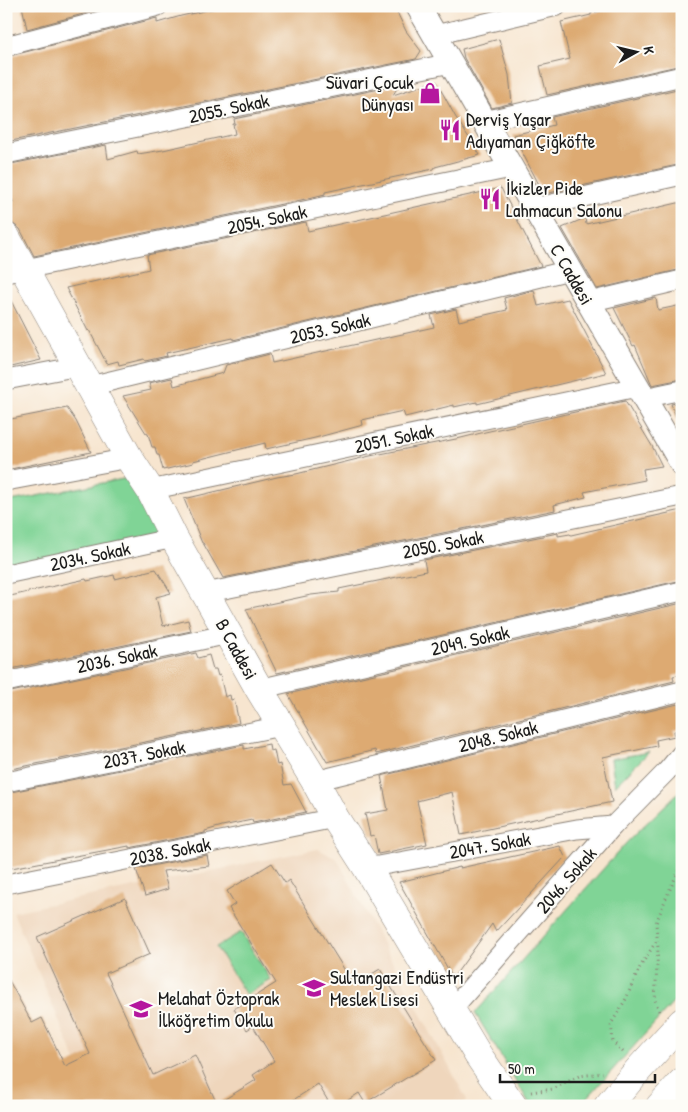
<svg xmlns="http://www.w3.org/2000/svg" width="688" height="1112" font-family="'Patrick Hand',sans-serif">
	<rect width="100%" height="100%" fill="#fdfcf7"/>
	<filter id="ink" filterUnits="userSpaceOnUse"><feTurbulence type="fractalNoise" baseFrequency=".02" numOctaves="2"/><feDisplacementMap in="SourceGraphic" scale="10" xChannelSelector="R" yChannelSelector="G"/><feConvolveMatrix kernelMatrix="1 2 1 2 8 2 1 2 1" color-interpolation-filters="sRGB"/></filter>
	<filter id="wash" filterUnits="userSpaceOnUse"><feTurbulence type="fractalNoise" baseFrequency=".0096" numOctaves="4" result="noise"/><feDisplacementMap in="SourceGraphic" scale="20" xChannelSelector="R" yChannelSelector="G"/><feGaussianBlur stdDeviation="1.12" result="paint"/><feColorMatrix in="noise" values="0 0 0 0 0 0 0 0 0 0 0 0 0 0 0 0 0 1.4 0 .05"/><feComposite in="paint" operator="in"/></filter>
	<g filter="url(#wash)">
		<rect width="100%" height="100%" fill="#f7e5cf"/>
		<polygon fill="#efd6bc" points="318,849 337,859 467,1100 461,1106 95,1106 13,912"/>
		<g fill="#80d496" stroke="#4e7859">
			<polygon points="133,477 167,534 6,569 6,502"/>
			<polygon points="649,752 615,786 611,759"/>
			<polygon points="682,789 682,993 580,1106 531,1106 475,1013 628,841"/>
			<polygon points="241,932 271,980 246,995 216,947"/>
		</g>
		<g id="blocks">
			<g fill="#ddaa72">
				<polygon points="22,6 113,6 27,29"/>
				<polygon points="226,6 394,6 406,31 421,51 416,59 6,142 6,57 157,18 157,23 181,16"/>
				<polygon points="626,6 682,6 682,65 547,95 540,66 570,59 561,22 591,15 591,13"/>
				<polygon points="499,39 509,75 512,103 492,108 464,58 462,49"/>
				<polygon points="436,81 455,116 480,155 435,167 434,169 424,171 325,192 325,194 301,200 34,256 20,229 12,223 6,211 6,203 13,202 6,186 6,165 106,145 108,159 137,151 138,154 163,150 235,134 233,124 235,124 234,119 399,85 393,95"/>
				<polygon points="682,88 682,164 544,194 513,135 554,125 552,117"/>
				<polygon points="501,188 541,266 233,340 233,338 166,353 167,356 145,361 144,359 119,365 118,361 107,364 89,330 88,331 66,288 149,269 147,255 306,222 308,231"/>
				<polygon points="682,202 682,269 597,289 562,228 585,218 586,224"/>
				<polygon points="534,290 538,306 568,299 606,373 477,404 477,402 454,407 454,405 405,417 403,411 362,420 363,425 315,438 266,449 265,443 193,461 193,463 163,470 159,455 157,455 155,447 152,447 148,434 146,433 123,396 151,390 149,383 172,378 174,386 223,373 226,365 270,354 272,363 434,327 431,315 456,309 459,321 507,310 504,298"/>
				<polygon points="6,291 41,360 6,368"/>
				<polygon points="656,298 658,310 682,305 682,379 652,385 635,345 633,346 614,308"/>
				<polygon points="625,401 652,446 662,466 643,469 645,480 584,492 586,497 554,505 555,510 223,578 203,543 202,543 184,499 277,477 296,474 370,456 461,438 485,432"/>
				<polygon points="682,402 682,427 681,428 671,404"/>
				<polygon points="67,408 76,421 91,452 6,470 6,420"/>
				<polygon points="682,510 682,580 277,673 246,609 311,595 339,592 339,589 426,571 424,560 558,533 558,536 570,534 571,535"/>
				<polygon points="156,569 171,593 156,597 163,626 188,620 191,631 6,670 6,597 86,579 87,581 114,575 115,579"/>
				<polygon points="682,603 682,674 673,676 674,681 376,754 375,750 327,762 288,694"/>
				<polygon points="196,653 198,658 209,655 213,669 216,669 218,676 220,675 225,697 230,695 231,700 234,699 239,723 6,770 6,693"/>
				<polygon points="678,704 682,721 682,730 674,731 675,736 656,740 657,746 603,757 612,802 461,835 452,792 417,801 427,844 378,854 374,835 370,836 365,814 388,810 381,776"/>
				<polygon points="269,744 270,751 274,750 277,765 280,764 284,785 291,784 306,812 253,823 252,820 222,826 205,831 205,833 129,848 129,846 6,869 6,793 244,745 244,749"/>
				<polygon points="560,846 565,857 496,932 492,924 453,978 399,882 460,867 460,868"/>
				<polygon points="207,855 209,866 163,871 168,889 145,896 136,869"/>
				<polygon points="272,863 285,883 289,880 354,985 380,969 436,1060 365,1103 359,1093 339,1106 331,1106 318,1084 284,1106 6,1106 6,975 32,1023 42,1018 65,1066 90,1054 37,937 125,898 150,954 106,973 153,1075 195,1055 217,1104 256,1080 253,1075 274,1061 253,1026 247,1030 234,1009 276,983 229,908 235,904 227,891"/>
			</g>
		</g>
	</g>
	<g filter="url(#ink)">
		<use href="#blocks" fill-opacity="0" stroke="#8a8076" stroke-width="1"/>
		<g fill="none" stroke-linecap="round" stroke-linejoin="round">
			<g stroke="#8a8076" stroke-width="21">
				<g id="minor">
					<polyline points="435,35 557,6"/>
					<polyline points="6,46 158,6"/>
					<polyline points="484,121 682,76"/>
					<polyline points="6,154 451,63"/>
					<polyline points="534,208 682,175"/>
					<polyline points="6,273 511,168"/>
					<polyline points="589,302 682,280"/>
					<polyline points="6,380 79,366"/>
					<polyline points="90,386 570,270"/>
					<polyline points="644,398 682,390"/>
					<polyline points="6,481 129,458"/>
					<polyline points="150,490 637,387"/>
					<polyline points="6,574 174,538"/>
					<polyline points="205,593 682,496"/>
					<polyline points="6,682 229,634"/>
					<polyline points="259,689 682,591"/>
					<polyline points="315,781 682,691"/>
					<polyline points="6,782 281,726"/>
					<polyline points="367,868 577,829 613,826"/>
					<polyline points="6,884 335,818"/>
					<polyline points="452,1009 613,826 667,771 682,753"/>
				</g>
			</g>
			<g stroke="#8a8076" stroke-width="26">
				<polyline id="tertiary" points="418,6 682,464"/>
			</g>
			<g stroke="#8a8076" stroke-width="29">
				<polyline id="secondary" points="6,237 129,458 150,490 174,538 205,593 259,689 315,781 335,818 367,868 478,1055 513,1106"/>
			</g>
			<g stroke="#8a8076" stroke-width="29">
				<g id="primary">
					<polyline points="608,1106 639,1069 682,1022"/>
					<polyline points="660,1106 682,1082"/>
				</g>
			</g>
			<g stroke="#8a8076" stroke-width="3" stroke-dasharray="1 4" stroke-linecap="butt">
				<polyline points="659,1011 655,1000 658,948 656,923 666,898 682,863"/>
				<polyline points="623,1052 613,1042 611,1024 626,999 640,967 657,940"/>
				<polyline points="531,1092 553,1089 579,1076 603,1073"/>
			</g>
			<use href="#minor" stroke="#fff" stroke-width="19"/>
			<use href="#tertiary" stroke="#fff" stroke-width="24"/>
			<use href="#secondary" stroke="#fff" stroke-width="28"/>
			<use href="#primary" stroke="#fff" stroke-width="28"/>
		</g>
	</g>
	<defs>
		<g id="shop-bare" transform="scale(1.725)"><path d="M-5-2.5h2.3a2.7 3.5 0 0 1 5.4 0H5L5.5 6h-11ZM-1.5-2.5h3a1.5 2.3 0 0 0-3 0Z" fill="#b5179e" stroke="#fdfcf7" stroke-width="2.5" paint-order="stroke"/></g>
		<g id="restaurant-bare" transform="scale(1.725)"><path d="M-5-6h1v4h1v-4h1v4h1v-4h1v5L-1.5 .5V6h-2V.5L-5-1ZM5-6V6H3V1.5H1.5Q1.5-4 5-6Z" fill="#b5179e" stroke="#fdfcf7" stroke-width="2.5" paint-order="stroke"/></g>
		<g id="school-bare" transform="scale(1.725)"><path d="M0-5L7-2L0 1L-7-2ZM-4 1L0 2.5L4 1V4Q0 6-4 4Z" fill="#b5179e" stroke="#fdfcf7" stroke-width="2.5" paint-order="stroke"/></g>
	</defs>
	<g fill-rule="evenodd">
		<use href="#shop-bare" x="430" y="93"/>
		<use href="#restaurant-bare" x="450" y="130"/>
		<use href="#restaurant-bare" x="490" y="199"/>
		<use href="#school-bare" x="314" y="988"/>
		<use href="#school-bare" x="141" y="1009"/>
	</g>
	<g text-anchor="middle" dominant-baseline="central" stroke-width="4" stroke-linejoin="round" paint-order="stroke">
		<g font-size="19" fill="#1c1c1c" stroke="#fdfcf7" text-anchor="start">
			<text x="414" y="82" text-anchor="end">Süvari Çocuk<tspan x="414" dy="22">Dünyası</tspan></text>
			<text x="466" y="119">Derviş Yaşar<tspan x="466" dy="22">Adıyaman Çiğköfte</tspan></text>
			<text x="506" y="188">İkizler Pide<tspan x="506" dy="22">Lahmacun Salonu</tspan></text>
			<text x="330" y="977">Sultangazi Endüstri<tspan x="330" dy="22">Meslek Lisesi</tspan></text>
			<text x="158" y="998">Melahat Öztoprak<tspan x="158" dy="22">İlköğretim Okulu</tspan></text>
		</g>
		<g font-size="19" fill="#1c1c1c" stroke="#fdfcf7">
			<text transform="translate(229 108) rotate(-12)">2055. Sokak</text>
			<text transform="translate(267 219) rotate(-12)">2054. Sokak</text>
			<text transform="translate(572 274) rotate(60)">C Caddesi</text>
			<text transform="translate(330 328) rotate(-13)">2053. Sokak</text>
			<text transform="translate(394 438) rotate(-12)">2051. Sokak</text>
			<text transform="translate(443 544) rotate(-11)">2050. Sokak</text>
			<text transform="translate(90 556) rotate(-12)">2034. Sokak</text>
			<text transform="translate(470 640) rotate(-13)">2049. Sokak</text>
			<text transform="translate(237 649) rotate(61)">B Caddesi</text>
			<text transform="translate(117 658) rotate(-12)">2036. Sokak</text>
			<text transform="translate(498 736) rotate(-14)">2048. Sokak</text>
			<text transform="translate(144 754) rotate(-11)">2037. Sokak</text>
			<text transform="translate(490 845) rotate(-10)">2047. Sokak</text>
			<text transform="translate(170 851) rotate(-11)">2038. Sokak</text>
			<text transform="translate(566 880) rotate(-49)">2046. Sokak</text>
		</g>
	</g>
	<rect width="688" height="1112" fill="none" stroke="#fdfcf7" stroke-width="25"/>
	<g transform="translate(636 52) rotate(82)" stroke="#fdfcf7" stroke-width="4" paint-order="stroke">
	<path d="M0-4L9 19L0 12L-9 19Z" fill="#1c1c1c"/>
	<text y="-8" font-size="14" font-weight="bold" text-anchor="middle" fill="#1c1c1c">K</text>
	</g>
	<path d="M500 1074v8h155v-8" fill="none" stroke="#1c1c1c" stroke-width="2.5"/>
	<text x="508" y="1074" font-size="15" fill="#1c1c1c" stroke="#fdfcf7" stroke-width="4" paint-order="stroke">50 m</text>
</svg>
